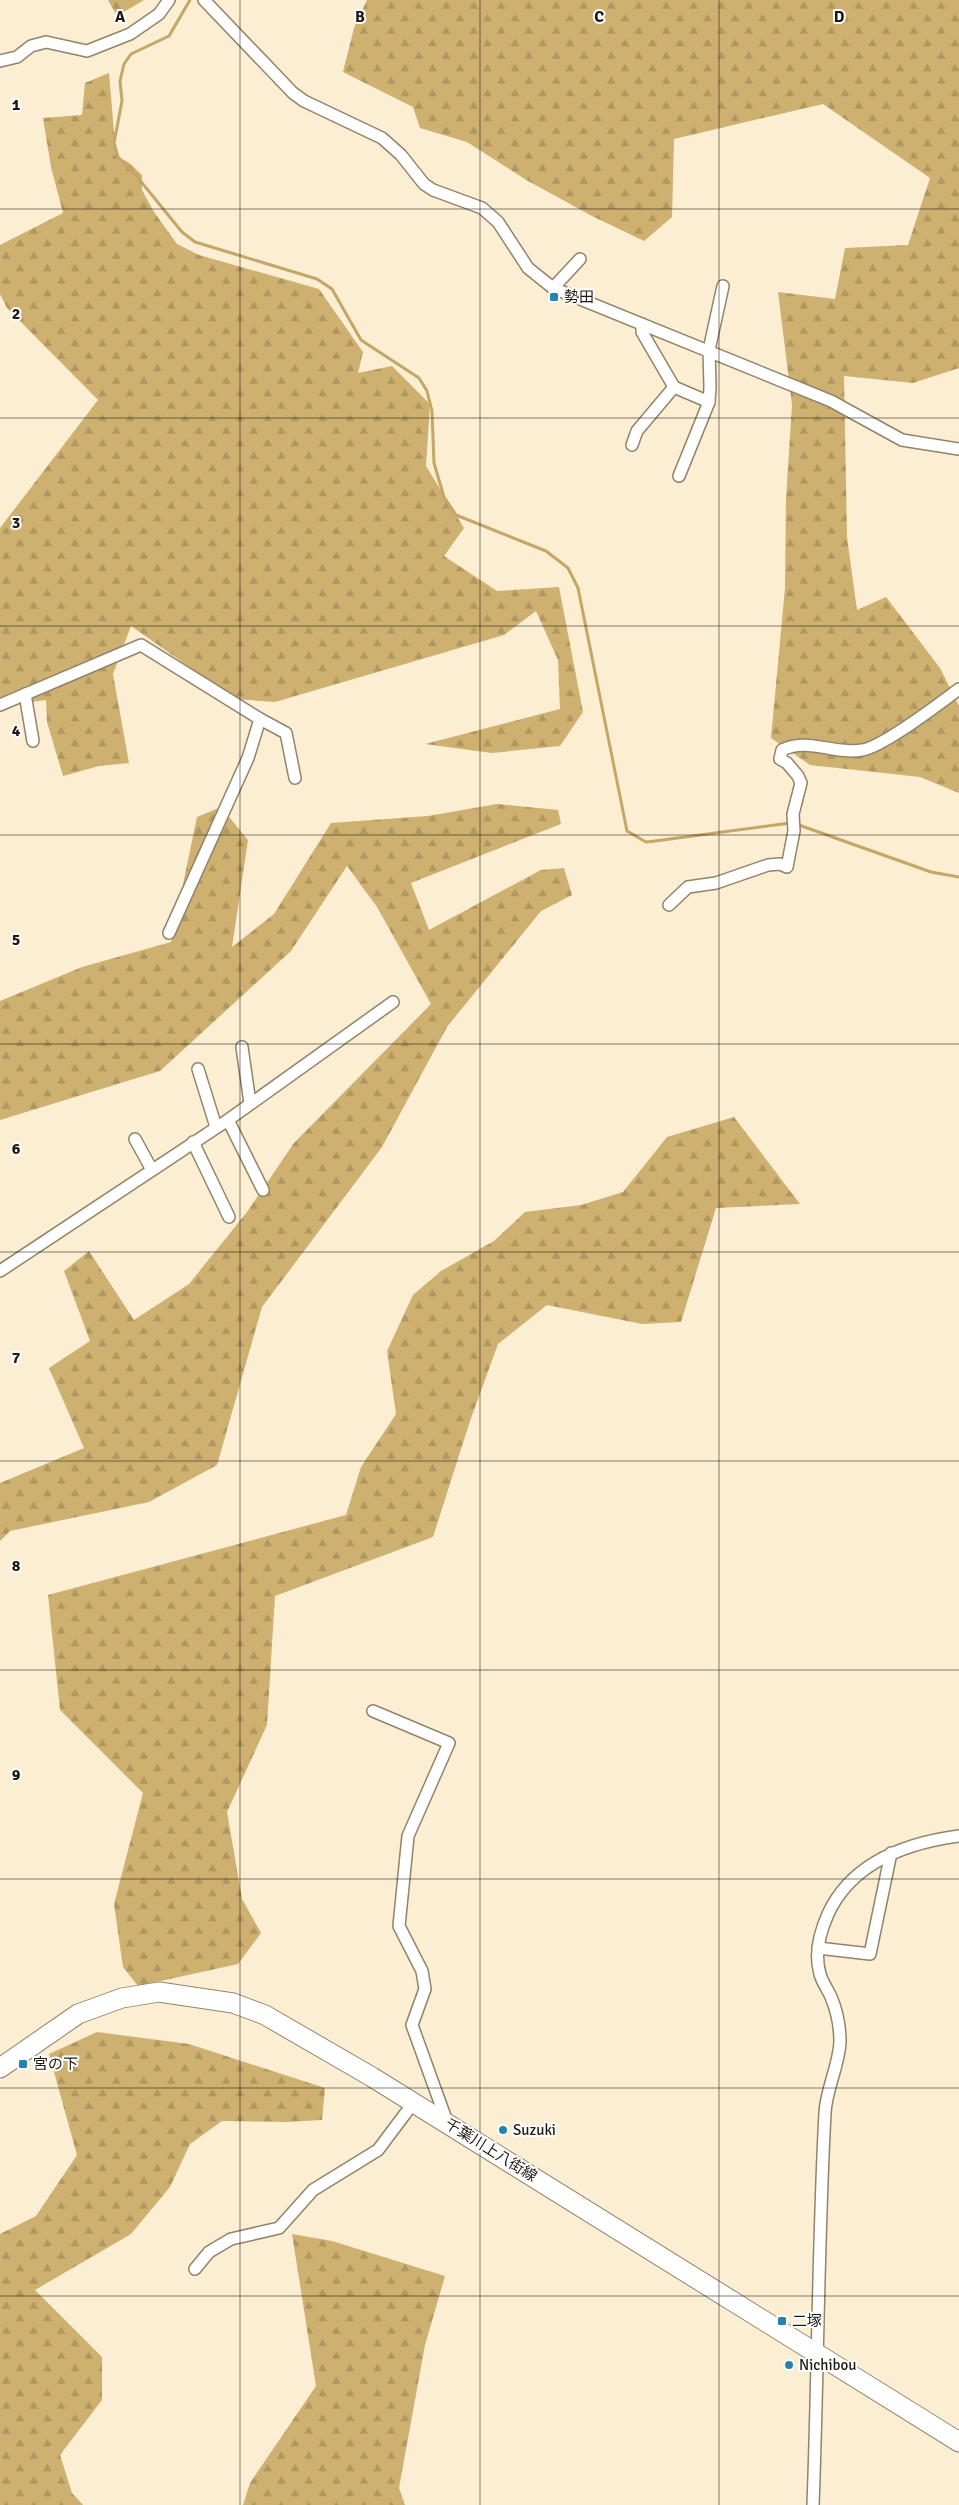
<svg xmlns="http://www.w3.org/2000/svg" width="959" height="2505" font-family="Signika,'Noto Sans JP',sans-serif">
	<defs>
		<pattern id="forest-firs" width="22" height="20" patternUnits="userSpaceOnUse" patternTransform="scale(1.25)"><rect width="22" height="20" fill="#ceb070"/><path d="M5 1l3.5 6h-7zM16 11l3.5 6h-7z" fill="#b09760"/></pattern>
	</defs>
	<rect width="100%" height="100%" fill="#fbeed2"/>
	<g fill="url(#forest-firs)">
		<polygon points="108,0 144,0 117,16"/>
		<polygon points="367,0 959,0 959,368 913,383 844,376 847,537 857,610 886,597 940,668 959,706 959,793 920,777 810,765 771,738 785,588 786,499 792,405 778,292 835,299 845,248 908,245 930,178 823,104 674,139 672,217 644,241 592,216 528,181 467,142 420,128 413,107 343,72 354,28"/>
		<polygon points="109,73 116,156 128,162 142,175 142,190 154,212 177,244 199,255 319,289 363,352 358,373 392,366 430,404 426,466 464,528 444,556 497,591 559,587 583,712 560,746 492,753 425,744 560,709 558,660 536,611 504,635 275,702 235,699 131,626 113,674 129,763 99,766 63,776 47,722 46,700 0,706 0,528 98,400 7,308 0,294 0,245 63,213 51,167 43,118 82,115 85,83"/>
		<polygon points="497,804 558,810 561,824 411,883 429,930 541,870 564,868 572,895 541,911 447,1027 382,1147 262,1307 217,1465 149,1502 10,1531 0,1541 0,1483 84,1448 49,1368 90,1341 64,1271 89,1251 134,1320 189,1284 247,1212 294,1143 431,1004 377,907 347,866 291,951 160,1071 0,1120 0,1001 82,967 171,942 197,817 221,807 248,840 232,947 274,914 331,823 428,816"/>
		<polygon points="734,1117 800,1204 716,1208 681,1322 642,1324 547,1305 498,1344 470,1421 433,1537 275,1596 267,1725 227,1812 242,1899 261,1933 238,1964 138,1986 123,1967 114,1904 143,1793 60,1710 48,1595 346,1515 361,1467 396,1414 387,1351 413,1295 441,1271 494,1241 525,1212 581,1205 623,1192 667,1137"/>
		<polygon points="97,2032 189,2044 325,2088 322,2120 286,2122 222,2121 190,2144 170,2187 131,2234 35,2290 102,2357 102,2400 60,2455 72,2493 83,2505 0,2505 0,2234 36,2216 77,2155 49,2054"/>
		<polygon points="292,2234 332,2241 445,2276 425,2345 399,2488 405,2505 243,2505 250,2483 316,2386"/>
	</g>
	<g fill="none" stroke-linecap="round" stroke-linejoin="round">
		<g stroke="#c4a666" stroke-width="3">
			<polyline points="190,0 169,36 131,54 124,64 120,81 122,101 114,143 118,157 134,173 182,232 195,242 317,279 332,289 361,340 419,378 427,391 432,411 434,463 444,497 456,515 546,551 568,568 578,588 627,831 646,842 655,841 790,823"/>
			<polyline points="796,824 931,872 959,877"/>
		</g>
		<g stroke="#91846b" stroke-width="14">
			<g id="minor">
				<polyline points="204,0 293,93 304,101 382,138 401,155 424,184 433,190 482,208 498,222 528,268 553,288 831,401 902,440 959,449"/>
				<polyline points="0,61 17,57 31,46 46,42 87,51 130,34 159,14 169,0"/>
				<polyline points="553,288 580,259"/>
				<polyline points="642,324 642,332 674,387 709,402"/>
				<polyline points="632,445 637,431 674,387"/>
				<polyline points="679,476 709,402 710,387 709,350 723,286"/>
				<polyline points="25,694 33,741"/>
				<polyline points="0,705 141,645 260,719"/>
				<path d="M669,905l19,-18 28,-4 52,-18 12,-1 7,3 7,-36 -1,-17 8,-31 -3,-7 -11,-13 -7,-4 2,-9c26,-13 53,5 80,0 21,-3 78,-47 97,-61"/>
				<polyline points="169,933 248,758 260,719 286,733 295,778"/>
				<polyline points="242,1047 250,1103"/>
				<polyline points="198,1069 216,1127"/>
				<polyline points="228,1120 263,1190"/>
				<polyline points="135,1139 152,1170"/>
				<polyline points="193,1142 229,1217"/>
				<polyline points="0,1271 228,1120 393,1002"/>
				<polyline points="373,1711 449,1743 408,1836 399,1926 422,1971 425,1989 412,2025 447,2122"/>
				<polyline points="818,1948 870,1954 891,1853"/>
				<polyline points="195,2269 209,2252 231,2239 279,2228 313,2190 378,2150 414,2102"/>
				<path d="M813,2505c5,-131 5,-262 12,-392 1,-24 14,-47 15,-71 0,-14 -3,-31 -9,-45 -3,-7 -9,-15 -11,-23 -6,-20 0,-42 8,-60 24,-52 78,-71 131,-78"/>
			</g>
		</g>
		<g stroke="#91846b" stroke-width="21">
			<polyline id="primary" points="0,2068 78,2014 122,1998 159,1992 233,2003 265,2015 372,2077 959,2442"/>
		</g>
		<use href="#minor" stroke="#fff" stroke-width="11"/>
		<use href="#primary" stroke="#fff" stroke-width="19"/>
	</g>
	<path fill="none" stroke="#1e190f" stroke-width="1" stroke-opacity="0.55" d="M240,0v2505M480,0v2505M719,0v2505M0,209h959M0,418h959M0,626h959M0,835h959M0,1044h959M0,1252h959M0,1461h959M0,1670h959M0,1879h959M0,2088h959M0,2296h959"/>
	<g fill="#2285b0" stroke="#fff" stroke-width="2">
		<rect x="549" y="292" width="10" height="10" rx="2.5"/>
		<rect x="18" y="2059" width="10" height="10" rx="2.5"/>
		<circle cx="503" cy="2130" r="5"/>
		<rect x="777" y="2316" width="10" height="10" rx="2.5"/>
		<circle cx="789" cy="2365" r="5"/>
	</g>
	<g text-anchor="middle" dominant-baseline="central" stroke-width="4" stroke-linejoin="round" paint-order="stroke">
		<g font-size="15" fill="#1e190f" stroke="#fff" text-anchor="start">
			<text x="564" y="297">勢田</text>
			<text x="33" y="2064">宮の下</text>
			<text x="513" y="2130">Suzuki</text>
			<text x="792" y="2321">二塚</text>
			<text x="799" y="2365">Nichibou</text>
		</g>
		<g font-size="15" fill="#1e190f" stroke="#fff">
			<text transform="translate(491 2150) rotate(32)">千葉川上八街線</text>
		</g>
	</g>
	<g font-size="16" text-anchor="middle" font-weight="bold" fill="#1e190f" stroke="#fff" stroke-width="4" stroke-linejoin="round" paint-order="stroke">
		<text x="120" y="22">A</text>
		<text x="360" y="22">B</text>
		<text x="599" y="22">C</text>
		<text x="839" y="22">D</text>
		<text x="16" y="110">1</text>
		<text x="16" y="319">2</text>
		<text x="16" y="528">3</text>
		<text x="16" y="736">4</text>
		<text x="16" y="945">5</text>
		<text x="16" y="1154">6</text>
		<text x="16" y="1363">7</text>
		<text x="16" y="1571">8</text>
		<text x="16" y="1780">9</text>
	</g>
</svg>
